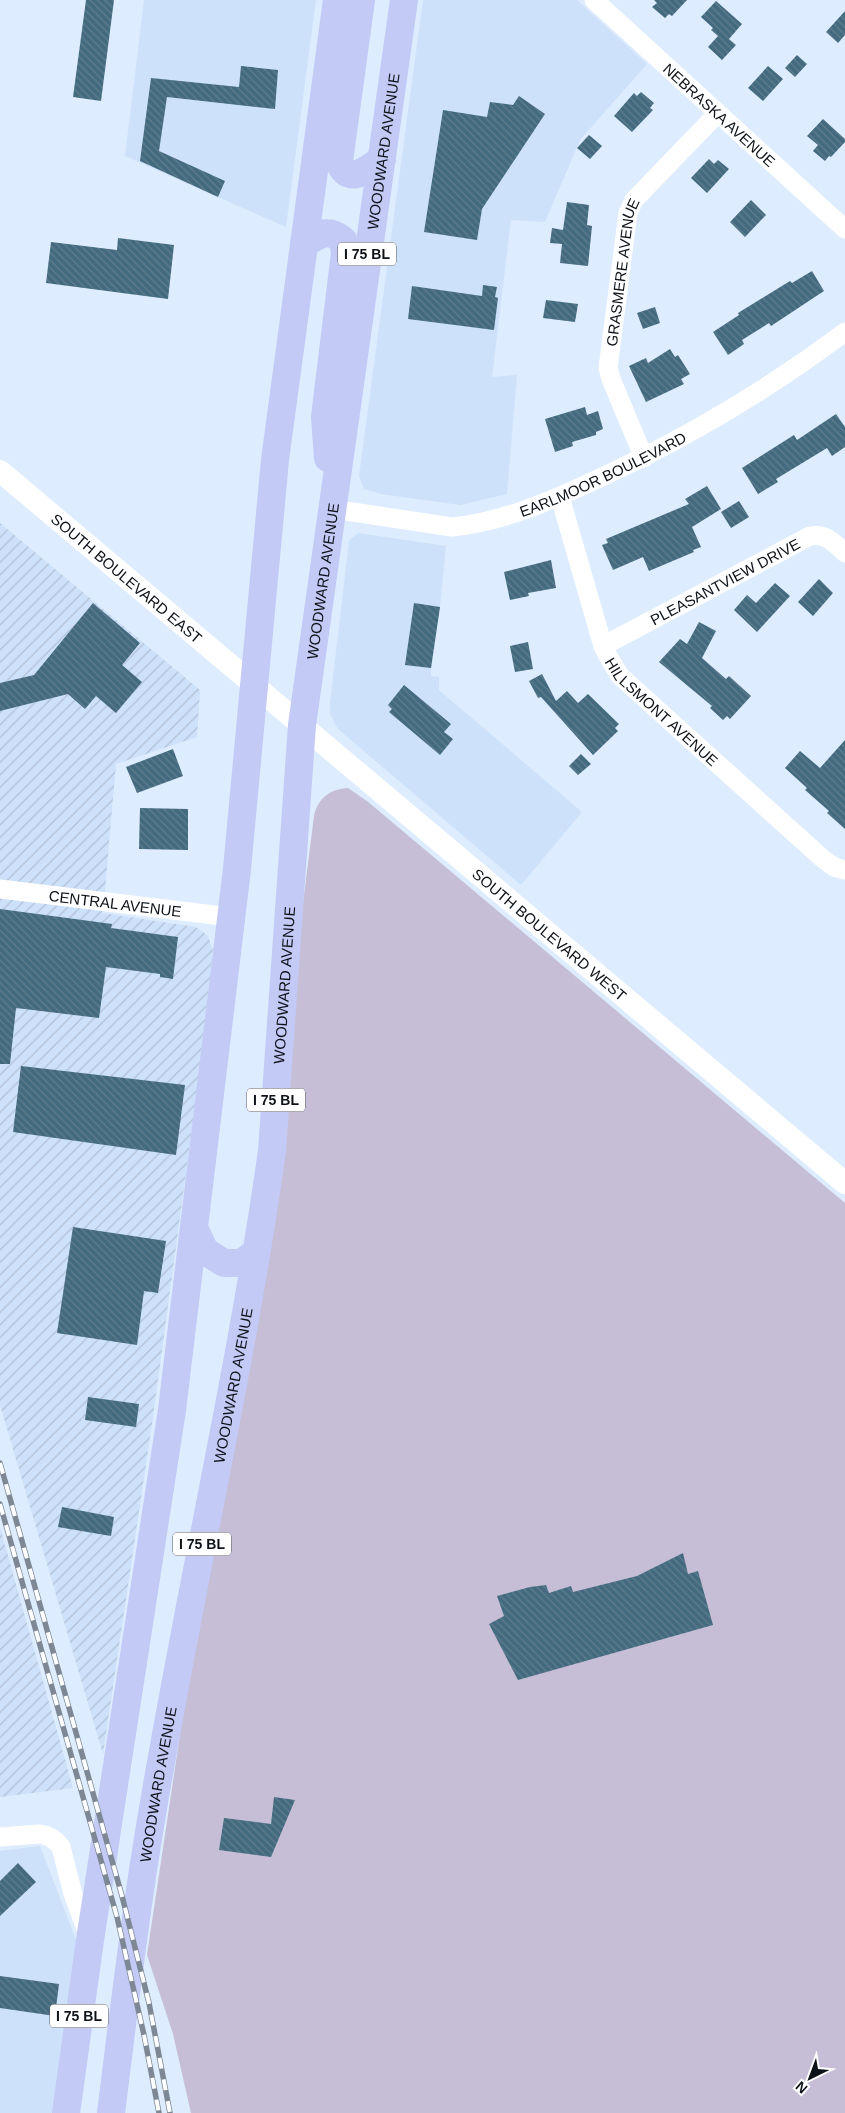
<svg xmlns="http://www.w3.org/2000/svg" width="845" height="2113" font-family="Arial,sans-serif">
	<defs>
		<pattern id="industrial-furrows" width="10" height="10" patternUnits="userSpaceOnUse" patternTransform="scale(1.25)"><rect width="10" height="10" fill="#cee1fa"/><path d="M-1 1l2-2M0 10L10 0M9 11l2-2" fill="none" stroke="#b0c0d6"/></pattern>
		<pattern id="building-back-hatch" width="6" height="6" patternUnits="userSpaceOnUse" patternTransform="scale(1.25)"><rect width="6" height="6" fill="#436a7f"/><path d="M-1 5l2 2M0 0l6 6M5-1l2 2" fill="none" stroke="#607e8e"/></pattern>
	</defs>
	<rect width="100%" height="100%" fill="#ddecfe"/>
	<g fill="#cee1fa">
		<polygon points="144,0 316,0 286,227 125,156"/>
		<polygon points="423,0 577,0 647,64 580,140 545,222 511,220 492,377 517,375 507,494 460,505 381,494 364,489 359,476"/>
		<polygon points="358,533 446,546 440,607 431,668 431,676 439,677 439,690 582,812 521,885 338,729 330,714 330,703 349,541"/>
		<polygon points="40,1846 79,1948 58,2113 0,2113 0,1851"/>
	</g>
	<g fill="url(#industrial-furrows)">
		<polygon points="0,523 200,690 197,737 116,764 103,913 196,927 208,936 213,950 197,1091 153,1417 103,1754 0,1405"/>
		<polygon points="0,1527 73,1788 0,1797"/>
	</g>
	<path fill="#c5bed6" d="M348,788l19,13 478,402v910h-654l-18,-79 -26,-79 149,-996 18,-143c4,-18 16,-27 34,-28z"/>
	<g fill="url(#building-back-hatch)">
		<polygon points="86,0 114,0 101,101 73,97"/>
		<polygon points="654,0 687,0 672,16 669,14 665,18 652,7 657,3"/>
		<polygon points="716,1 742,24 729,39 736,45 722,60 708,47 718,36 711,30 713,28 701,17"/>
		<polygon points="845,11 845,35 838,43 826,32"/>
		<polygon points="797,55 807,64 795,77 785,68"/>
		<polygon points="241,66 278,70 275,109 167,97 159,151 225,181 218,197 140,161 151,78 239,87"/>
		<polygon points="768,66 783,79 763,101 748,88"/>
		<polygon points="641,92 654,103 650,108 653,110 632,132 614,116 634,93 637,96"/>
		<polygon points="519,96 545,114 482,209 477,240 424,232 443,110 487,117 490,102 513,105"/>
		<polygon points="823,119 845,139 845,142 831,157 829,156 825,161 813,151 818,145 807,136"/>
		<polygon points="589,135 602,146 590,159 577,148"/>
		<polygon points="709,159 714,164 718,160 729,169 707,193 691,178"/>
		<polygon points="751,200 766,215 745,237 730,222"/>
		<polygon points="567,202 589,205 587,225 592,226 588,266 560,263 562,244 550,243 552,228 563,230"/>
		<polygon points="118,238 174,245 168,299 46,283 51,242 117,250"/>
		<polygon points="812,271 824,291 771,326 769,323 742,340 744,344 728,355 713,332 739,315 738,313 790,281 792,283"/>
		<polygon points="483,285 497,287 495,297 498,298 494,330 408,319 412,286 482,296"/>
		<polygon points="546,300 578,304 575,322 543,318"/>
		<polygon points="655,307 660,323 643,329 637,313"/>
		<polygon points="670,349 675,357 678,355 690,374 681,379 684,384 646,402 629,366 646,358 648,363"/>
		<polygon points="585,407 587,415 598,411 603,429 596,432 596,435 572,442 573,446 555,452 545,419"/>
		<polygon points="836,414 845,427 845,447 832,456 827,448 776,479 778,482 758,494 742,468 794,435 797,440"/>
		<polygon points="707,486 721,509 692,527 701,547 693,550 694,552 649,571 643,557 613,570 602,545 608,543 606,539 689,504 685,499"/>
		<polygon points="739,501 749,517 731,528 721,512"/>
		<polygon points="551,560 556,588 528,593 529,596 510,600 504,572"/>
		<polygon points="819,579 833,593 813,616 798,602"/>
		<polygon points="775,583 790,596 757,632 734,610 747,595 756,603"/>
		<polygon points="93,603 140,643 122,665 142,682 116,713 96,696 85,709 68,694 0,711 0,683 34,675"/>
		<polygon points="414,603 440,607 431,668 405,665"/>
		<polygon points="699,622 716,631 702,658 726,679 729,676 751,696 730,719 727,716 723,720 710,708 712,706 659,662 680,639 687,644"/>
		<polygon points="528,642 533,669 515,672 510,646"/>
		<polygon points="542,674 556,701 567,691 578,703 588,694 619,724 615,728 618,731 593,755 541,697 538,698 529,681"/>
		<polygon points="404,685 451,724 444,732 453,739 440,755 389,712 392,709 388,705"/>
		<polygon points="845,740 845,829 827,813 829,811 805,790 807,788 785,768 800,751 820,768"/>
		<polygon points="173,749 183,776 137,793 126,767"/>
		<polygon points="581,754 591,764 578,775 569,766"/>
		<polygon points="140,808 188,809 188,850 139,849"/>
		<polygon points="0,909 112,924 111,928 178,937 173,979 160,977 160,974 106,967 99,1018 16,1008 10,1064 0,1064"/>
		<polygon points="21,1066 185,1085 176,1155 13,1132"/>
		<polygon points="73,1227 166,1241 158,1293 144,1291 137,1345 57,1333"/>
		<polygon points="88,1397 139,1404 136,1427 85,1420"/>
		<polygon points="62,1507 114,1517 111,1536 58,1527"/>
		<polygon points="683,1553 688,1574 698,1571 713,1625 518,1680 489,1624 504,1616 497,1596 530,1587 546,1585 549,1593 571,1586 573,1592 637,1576"/>
		<polygon points="274,1797 295,1800 271,1857 219,1850 224,1818 271,1824"/>
		<polygon points="18,1863 36,1882 0,1916 0,1881"/>
		<polygon points="0,1976 59,1984 55,2016 0,2008"/>
	</g>
	<g fill="none" stroke-linecap="round" stroke-linejoin="round">
		<g stroke="#fff" stroke-width="19">
			<path id="s1" d="M594,0l251,229"/>
			<path id="s2" d="M644,458l-33,-79 -3,-11 20,-155 6,-13 84,-87"/>
			<path id="s3" d="M560,497l43,149 6,12 11,18 202,182 12,9 11,3"/>
			<path id="s4" d="M333,509l119,18c52,-5 103,-28 150,-50 87,-40 167,-88 243,-145"/>
			<path id="s5" d="M603,646l207,-110c16,-3 24,7 35,17"/>
			<path id="s6" d="M0,889l231,28"/>
			<path d="M0,1837l40,-3c9,1 15,5 21,13l12,47 16,43"/>
		</g>
		<path stroke="#fff" stroke-width="22" id="s7" d="M0,471l845,712"/>
		<g stroke="#c3caf6" stroke-width="28">
			<path d="M361,0l-22,161c8,26 30,8 43,-2"/>
			<path d="M304,244c15,-9 23,-17 39,-4l2,13 -20,164 3,41"/>
			<polyline points="194,1228 205,1251 224,1263 242,1263 256,1252"/>
			<polyline points="66,2113 90,1940 172,1410 237,869 275,460 337,0"/>
			<path id="s8" d="M111,2113c11,-87 21,-175 35,-262 37,-234 93,-465 126,-700l30,-426 102,-725"/>
		</g>
		<g stroke="#7d8894" stroke-width="5.5">
			<g id="rail">
				<polyline points="0,1463 122,1896 149,2003 170,2113"/>
				<polyline points="0,1504 117,1917 144,2035 159,2113"/>
			</g>
		</g>
		<use href="#rail" stroke="#fff" stroke-width="4" stroke-dasharray="11" stroke-linecap="butt"/>
	</g>
	<g text-anchor="middle" dominant-baseline="central" stroke-width="4" stroke-linejoin="round" paint-order="stroke">
		<g fill="#fff" stroke="#56595d" stroke-width="1">
			<rect x="338" y="242.5" width="58" height="23" rx="4"/>
			<rect x="247" y="1088.5" width="58" height="23" rx="4"/>
			<rect x="173" y="1532.5" width="58" height="23" rx="4"/>
			<rect x="50" y="2004.5" width="58" height="23" rx="4"/>
		</g>
		<g font-size="14" font-weight="bold" fill="#0d1218">
			<text x="367" y="254">I 75 BL</text>
			<text x="276" y="1100">I 75 BL</text>
			<text x="202" y="1544">I 75 BL</text>
			<text x="79" y="2016">I 75 BL</text>
		</g>
		<g font-size="15" fill="#0d1218" stroke="#fff">
			<text stroke="none"><textPath href="#s1" startOffset="170">NEBRASKA AVENUE</textPath></text>
			<text stroke="none"><textPath href="#s8" startOffset="1982">WOODWARD AVENUE</textPath></text>
			<text stroke="none"><textPath href="#s2" startOffset="194">GRASMERE AVENUE</textPath></text>
			<text stroke="none"><textPath href="#s4" startOffset="281">EARLMOOR BOULEVARD</textPath></text>
			<text stroke="none"><textPath href="#s7" startOffset="166">SOUTH BOULEVARD EAST</textPath></text>
			<text stroke="none"><textPath href="#s8" startOffset="1548">WOODWARD AVENUE</textPath></text>
			<text stroke="none"><textPath href="#s5" startOffset="138">PLEASANTVIEW DRIVE</textPath></text>
			<text stroke="none"><textPath href="#s3" startOffset="244">HILLSMONT AVENUE</textPath></text>
			<text stroke="none"><textPath href="#s6" startOffset="116">CENTRAL AVENUE</textPath></text>
			<text stroke="none"><textPath href="#s7" startOffset="719">SOUTH BOULEVARD WEST</textPath></text>
			<text stroke="none"><textPath href="#s8" startOffset="1142">WOODWARD AVENUE</textPath></text>
			<text stroke="none"><textPath href="#s8" startOffset="738">WOODWARD AVENUE</textPath></text>
			<text stroke="none"><textPath href="#s8" startOffset="332">WOODWARD AVENUE</textPath></text>
		</g>
	</g>
	<g transform="translate(810 2078) rotate(222)" stroke="#ffffff" stroke-width="4" paint-order="stroke">
	<path d="M0-4L9 19L0 12L-9 19Z" fill="#0d1218"/>
	<text y="-8" font-size="14" font-weight="bold" text-anchor="middle" fill="#0d1218">N</text>
	</g>
</svg>
